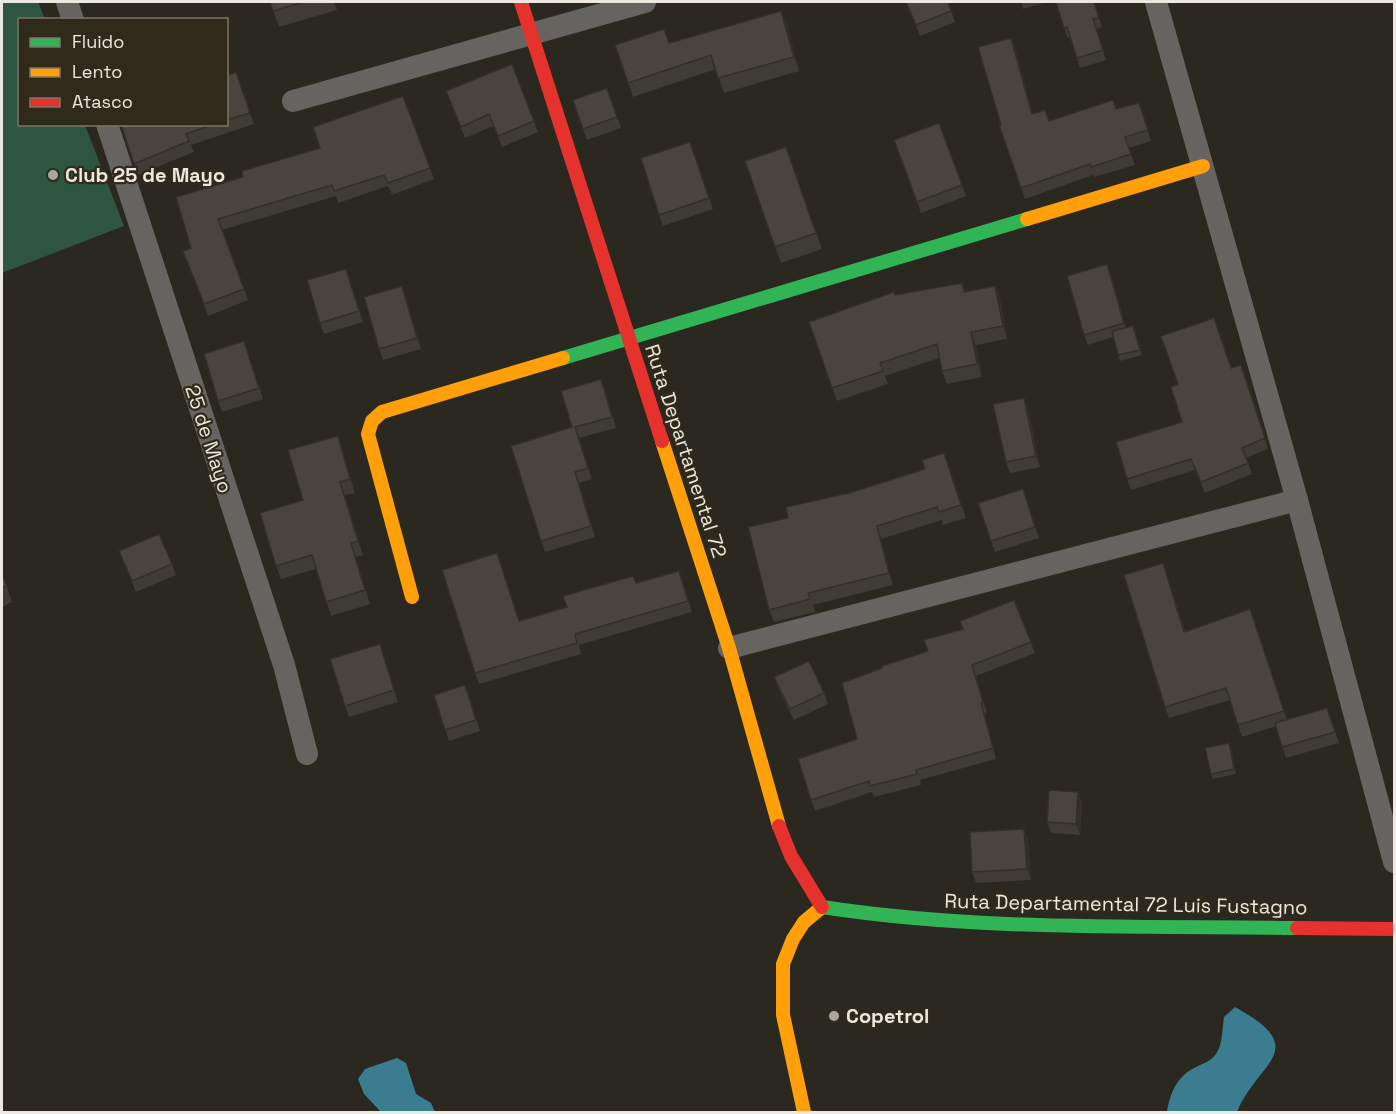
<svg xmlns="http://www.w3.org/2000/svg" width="1396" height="1114" font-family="'Space Grotesk',sans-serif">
	<rect width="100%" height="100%" fill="#2b2820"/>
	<polygon fill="#2e553d" points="2,2 38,2 45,19 20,20 20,124 85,125 124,226 2,273"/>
	<g fill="#3a7d91">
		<path d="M1235,1007c78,43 23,54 2,105h-70c3,-19 10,-36 29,-45 8,-4 15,-6 20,-13 7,-10 6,-25 8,-37z"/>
		<polygon points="397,1058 406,1063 416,1094 431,1103 435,1112 381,1112 364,1094 358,1079 365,1069"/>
	</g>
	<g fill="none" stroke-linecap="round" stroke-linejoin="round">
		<g stroke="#666461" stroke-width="22">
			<polyline points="67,2 73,20"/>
			<polyline points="1156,2 1297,500 1394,862"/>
			<polyline points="293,101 645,2"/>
			<polyline points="107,124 284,665 307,754"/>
			<polyline points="729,648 1297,500"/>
		</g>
		<g stroke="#30b455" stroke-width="14">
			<polyline points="563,358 1027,219"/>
			<path d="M822,907c157,24 317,19 475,21"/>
		</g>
		<g stroke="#ff9f0a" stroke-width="14">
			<polyline points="1027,219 1203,166"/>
			<polyline points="662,441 729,648 779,826"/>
			<polyline points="412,597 368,434 372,421 382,412 563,358"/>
			<polyline points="804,1112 783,1015 783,964 793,939 804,922 822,907"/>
		</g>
		<g stroke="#e5322d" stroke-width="14">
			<polyline points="521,2 662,441"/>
			<polyline points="779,826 791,856 822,907"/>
			<polyline points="1297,928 1394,929"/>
		</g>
	</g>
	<g fill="#3f3b35">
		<polygon points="270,2 334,2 337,10 279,27"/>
		<polygon points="906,2 948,2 955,22 920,36"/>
		<polygon points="1021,2 1047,2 1023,9"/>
		<polygon points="1056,2 1094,2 1102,27 1096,29 1106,60 1080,68 1070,37 1068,38 1064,28"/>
		<polygon points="781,11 787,25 799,71 724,93 716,69 633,97 615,45 669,43"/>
		<polygon points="1011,38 1015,48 1033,114 1049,121 1117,109 1139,103 1151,141 1129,148 1135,165 1094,177 1093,175 1025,199 999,125 1001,125"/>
		<polygon points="512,64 538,132 502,147 493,126 465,138 446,91"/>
		<polygon points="236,72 254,124 191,145 194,152 138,175 121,124 226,124 226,76"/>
		<polygon points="607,88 621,128 587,140 573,100"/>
		<polygon points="403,96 434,179 392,195 388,186 338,203 336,196 222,230 248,300 208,316 183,251 191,248 243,177 320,148"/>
		<polygon points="939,123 966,196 921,213 894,140"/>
		<polygon points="690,142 713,209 663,226 659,215"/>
		<polygon points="786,147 822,249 781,263 745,161"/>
		<polygon points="1107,264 1126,327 1135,331 1142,355 1120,361 1113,337 1088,345 1084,335"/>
		<polygon points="346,269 363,322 324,334 320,323"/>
		<polygon points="962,283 965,291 995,286 1000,299 1007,339 976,345 982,377 947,384 942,371 939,358 885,376 888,384 837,401 809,322 895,295"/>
		<polygon points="402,286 406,297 421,349 383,360 379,349"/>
		<polygon points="244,341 263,399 222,412 218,401"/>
		<polygon points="1241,365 1268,449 1246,458 1252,474 1205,493 1195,470 1131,490 1127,479 1182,422 1178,384"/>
		<polygon points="605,390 616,428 579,438 592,479 579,483 595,537 545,552 541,541 572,427"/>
		<polygon points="1024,398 1028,409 1040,467 1010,473 1006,462"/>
		<polygon points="338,436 355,493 345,495 363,555 356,557 370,604 331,616 316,569 281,579 276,566"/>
		<polygon points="944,453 966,518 943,525 942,520 881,539 893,585 813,605 815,612 774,622 769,610 788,518 925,469"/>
		<polygon points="1027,500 1039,538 995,552 991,541"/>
		<polygon points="119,551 172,564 176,575 136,592"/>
		<polygon points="1163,563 1185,631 1254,620 1287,720 1327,708 1339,743 1286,758 1276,726 1242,737 1230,700 1169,718 1165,707"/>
		<polygon points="501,564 519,620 567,607 633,576 636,583 683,582 692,612 579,645 581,654 479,684 475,673"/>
		<polygon points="2,574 12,602 2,607"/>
		<polygon points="1014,600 1035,653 976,676 987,713 985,714 996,759 920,780 921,785 874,797 872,792 815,811 811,800 857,739 928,651 963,629"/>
		<polygon points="380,644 398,702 349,717 345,706"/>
		<polygon points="774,677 824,693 828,704 794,720 778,688"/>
		<polygon points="465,685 480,731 449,741 434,695"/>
		<polygon points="1231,748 1236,774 1213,779 1211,774"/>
		<polygon points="1082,803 1080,835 1051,833 1047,822"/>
		<polygon points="1024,829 1028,840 1031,880 976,883 972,872"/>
	</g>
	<g fill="#33302b">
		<polygon points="781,11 787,25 799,71 794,57"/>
		<polygon points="1011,38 1015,48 1036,125 1032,114"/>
		<polygon points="1107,264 1111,274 1128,333 1124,323"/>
		<polygon points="402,286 406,297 421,349 417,338"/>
		<polygon points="995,286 1000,299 1007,339 1003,326"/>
		<polygon points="971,332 976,345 982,377 977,364"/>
		<polygon points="1024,398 1028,409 1040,467 1036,456"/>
		<polygon points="338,436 343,450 355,493 350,479"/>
		<polygon points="340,482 345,495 363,555 358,541"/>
		<polygon points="877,526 881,539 893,585 889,573"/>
		<polygon points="351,543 356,557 370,604 365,590"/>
		<polygon points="679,571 683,582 692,612 688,601"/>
		<polygon points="981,703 985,714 996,759 993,748"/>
		<polygon points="1229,743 1231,748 1236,774 1234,769"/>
		<polygon points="1078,792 1082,803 1080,835 1076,824"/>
		<polygon points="1024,829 1028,840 1031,880 1027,869"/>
	</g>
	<g fill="#49453e" stroke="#33302b" stroke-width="1.5">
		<polygon points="270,2 304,2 273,11"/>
		<polygon points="906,2 948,2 951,11 916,25"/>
		<polygon points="1056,2 1094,2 1099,18 1093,19 1103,50 1077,58 1067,27 1064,28"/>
		<polygon points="781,11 794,57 718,78 711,55 628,83 615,45 664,29 669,43"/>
		<polygon points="1011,38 1032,114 1045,110 1049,121 1113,100 1116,109 1139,103 1148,130 1125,137 1131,154 1091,167 1090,164 1021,188 999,125 1001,125 978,47"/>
		<polygon points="512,64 534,121 498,136 489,114 461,127 446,91"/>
		<polygon points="236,72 250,113 226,120 226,76"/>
		<polygon points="607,88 617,117 583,129 573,100"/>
		<polygon points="403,96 430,168 388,183 384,175 334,191 332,185 218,219 244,289 204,304 183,251 191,248 176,197 243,177 242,171 320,148 313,127"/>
		<polygon points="939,123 962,185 917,202 894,140"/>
		<polygon points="121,124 214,124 186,134 189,141 134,164"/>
		<polygon points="690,142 709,198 659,215 641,158"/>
		<polygon points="786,147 816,233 775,247 745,161"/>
		<polygon points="1107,264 1124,323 1084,335 1067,276"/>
		<polygon points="346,269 359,311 320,323 307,280"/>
		<polygon points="962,283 964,292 995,286 1003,326 971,332 977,364 942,371 937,344 880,363 883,371 832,388 809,322 894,292 895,295"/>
		<polygon points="402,286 417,338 379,349 364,297"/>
		<polygon points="1214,318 1231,368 1241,365 1265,438 1242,448 1248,463 1201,482 1191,459 1127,479 1116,442 1182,422 1171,387 1178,384 1161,336"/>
		<polygon points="1133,326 1140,350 1118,355 1112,331"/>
		<polygon points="244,341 259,388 218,401 204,354"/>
		<polygon points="601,379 612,417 575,427 588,468 575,472 591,526 541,541 511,446 572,427 561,391"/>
		<polygon points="1024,398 1036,456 1006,462 993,404"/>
		<polygon points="338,436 350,479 340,482 358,541 351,543 365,590 326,602 312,555 276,566 260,513 303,500 288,450"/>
		<polygon points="944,453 961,505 939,512 937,507 877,526 889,573 808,593 810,599 769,610 748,527 788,518 786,507 849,493 925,469 922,460"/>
		<polygon points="1023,489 1035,527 991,541 978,503"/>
		<polygon points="159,534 172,564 132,581 119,551"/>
		<polygon points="497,553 519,621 567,607 563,596 633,576 636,583 679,571 688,601 575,634 577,643 475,673 442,570"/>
		<polygon points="1163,563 1184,632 1250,609 1284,711 1238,725 1226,688 1165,707 1124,575"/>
		<polygon points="2,574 7,586 2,588"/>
		<polygon points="1014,600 1031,642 972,665 983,702 981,703 993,748 916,770 917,774 870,786 869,781 811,800 798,759 857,739 842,683 882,668 882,666 928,651 924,640 963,629 960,621"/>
		<polygon points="380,644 394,690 345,706 330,659"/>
		<polygon points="809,661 824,693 790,709 774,677"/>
		<polygon points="465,685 476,720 445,730 434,695"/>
		<polygon points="1327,708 1335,732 1282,747 1275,723"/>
		<polygon points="1229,743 1234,769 1211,774 1205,748"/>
		<polygon points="1049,790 1078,792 1076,824 1047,822"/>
		<polygon points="1024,829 1027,869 972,872 970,832"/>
	</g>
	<g fill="#a8a59c" stroke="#302a1b" stroke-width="2">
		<circle cx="53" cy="175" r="6"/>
		<circle cx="834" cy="1016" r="6"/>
	</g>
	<g text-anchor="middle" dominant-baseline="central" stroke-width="4.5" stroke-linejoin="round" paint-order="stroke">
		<g font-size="20" font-weight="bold" fill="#ece8df" stroke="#302a1b" text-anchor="start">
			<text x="65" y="175">Club 25 de Mayo</text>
			<text x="846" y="1016">Copetrol</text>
		</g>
		<g font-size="20" fill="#ece8df" stroke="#302a1b">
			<text transform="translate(209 439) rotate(72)">25 de Mayo</text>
			<text transform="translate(686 451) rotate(72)">Ruta Departamental 72</text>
			<text transform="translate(1126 904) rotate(1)">Ruta Departamental 72 Luis Fustagno</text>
		</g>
	</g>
	<rect width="1396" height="1114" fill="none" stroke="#ece8df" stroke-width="6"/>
	<rect x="18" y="18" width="210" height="108" fill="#302a1b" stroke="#7b7669" stroke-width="1.5"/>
	<rect x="30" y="38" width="30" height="9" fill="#30b455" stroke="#7b7669" stroke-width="1.5"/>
	<text x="72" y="48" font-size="18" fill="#ece8df">Fluido</text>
	<rect x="30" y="68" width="30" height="9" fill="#ff9f0a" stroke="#7b7669" stroke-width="1.5"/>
	<text x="72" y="78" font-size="18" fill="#ece8df">Lento</text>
	<rect x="30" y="98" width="30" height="9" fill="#e5322d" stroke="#7b7669" stroke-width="1.5"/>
	<text x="72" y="108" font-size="18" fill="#ece8df">Atasco</text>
</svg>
